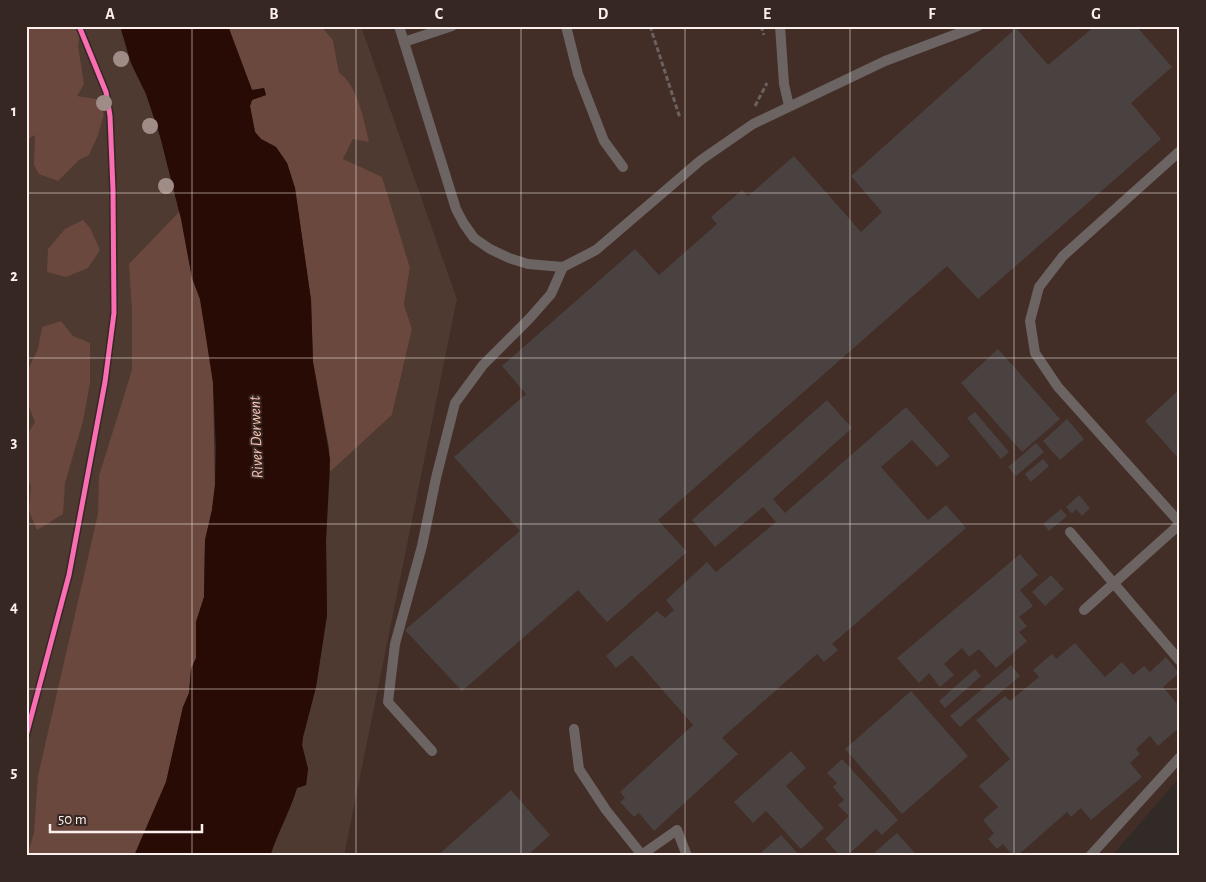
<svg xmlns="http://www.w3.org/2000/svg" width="1206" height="882" font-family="'Alegreya Sans',sans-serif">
	<rect width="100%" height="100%" fill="#322a27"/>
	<polygon fill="#422d27" points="361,26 1180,26 1180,777 1112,856 344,856 457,299"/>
	<g fill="#4f3a32">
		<polygon points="26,26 120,26 131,63 146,94 160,136 181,219 134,856 26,856"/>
		<path d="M321,26h40l96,273 -113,557h-74c8,-24 20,-45 27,-68l9,-3 2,-16 -6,-24 1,-8 13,-50 11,-72 -1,-75 4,-68 62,-57 20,-86 -8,-25 6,-36 -67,-109 10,-20 15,2c-5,-23 -9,-53 -29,-69l-6,-32z"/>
	</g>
	<g fill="#6b483d">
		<polygon points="26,26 81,26 78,46 84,84 77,96 96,99 104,114 98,135 89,155 79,160 58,181 39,174 34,165 35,135 26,140"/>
		<path d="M228,26h93l12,14 6,32c20,16 24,46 30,70l-16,-3 -10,20 39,18 28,91 -6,36 8,25 -20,86 -62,57 -1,-24 -16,-86 -2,-62 -16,-112 -8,-25 -11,-16 -15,-8 -6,-7 -5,-26 2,-6 14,-5 -2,-7 -12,2z"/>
		<polygon points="180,211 192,278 200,299 211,359 213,383 215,485 212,510 205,540 204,597 196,622 196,658 191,669 189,693 183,707 166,782 134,856 27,856 34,833 38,776 98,514 99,476 132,370 132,311 129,264"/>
		<polygon points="83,220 90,228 100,250 88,268 66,277 47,272 48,249 65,229"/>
		<polygon points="61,321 73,336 90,343 90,383 83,421 65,483 63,514 37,530 29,511 31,486 26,472 26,437 35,422 26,399 26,387 29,368 38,349 42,327"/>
	</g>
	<path fill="#280b04" d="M120,26h108l24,64 12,-2 2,7 -14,5 -2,6 5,26 6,7 15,8 11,16 8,25 16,112 2,62 17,97 -4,81 1,75 -11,72 -13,50 -1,8 6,24 -2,16 -9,3c-7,23 -19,44 -27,68h-136l32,-74 17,-75 6,-14 2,-24 5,-11v-36l8,-25 1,-57 7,-30 3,-25 1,-38 -3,-64 -13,-84 -8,-21 -11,-59 -21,-83 -14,-42 -15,-31z"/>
	<g fill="#4a4240">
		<polygon points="1095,26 1136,26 1172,67 1131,103 1161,139 978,299 947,266 658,520 687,552 607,622 578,590 462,691 405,630 520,531 454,457 526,394 502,366 635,249 659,275 717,224 711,217 742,190 748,196 794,156 861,232 882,212 851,176 1016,28 1048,65"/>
		<polygon points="998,349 1060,419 1022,452 961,383"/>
		<polygon points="1180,389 1180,460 1145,421"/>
		<polygon points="827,400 852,428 773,499 785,513 906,407 950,456 937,467 912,440 881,467 928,520 946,505 966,528 832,644 838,650 824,662 817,654 722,738 738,754 654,831 639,813 634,817 620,802 625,798 620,792 693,725 632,655 616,668 606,656 657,611 665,618 674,610 666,600 707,562 716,572 776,522 763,507 715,547 692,520"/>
		<polygon points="975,412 1009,452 1001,459 967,418"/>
		<polygon points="1067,419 1084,439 1060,460 1043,441"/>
		<polygon points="1036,443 1044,452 1016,476 1008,467"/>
		<polygon points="1043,459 1049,466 1031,482 1025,474"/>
		<polygon points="1079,495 1090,508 1082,516 1076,509 1072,514 1066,507"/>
		<polygon points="1061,509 1067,516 1049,531 1043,524"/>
		<polygon points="1020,554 1038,575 1020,590 1033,606 1019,617 1027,626 1019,632 1027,641 996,668 979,649 969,657 962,648 944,664 954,675 940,687 929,673 919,683 897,658"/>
		<polygon points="1051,575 1064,589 1045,606 1032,592"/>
		<polygon points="1075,643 1105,677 1122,662 1133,675 1144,666 1150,672 1166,657 1179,673 1163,687 1180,707 1180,727 1158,746 1150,736 1136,749 1140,754 1130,763 1142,777 1091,820 1081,808 1071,817 1067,812 1017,856 1013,856 1003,844 997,849 988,839 994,833 983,820 998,807 979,786 1010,759 976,720 1005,696 1010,701 1039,677 1033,670 1052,654 1056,659"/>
		<polygon points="1011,665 1020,676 960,727 950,716"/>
		<polygon points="975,669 981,676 945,708 939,701"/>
		<polygon points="911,691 968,756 902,814 845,749"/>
		<polygon points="791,751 806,768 786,786 824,828 801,849 766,811 753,823 734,802"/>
		<polygon points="842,759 898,820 882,835 876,829 847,856 840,856 825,839 849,816 838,805 844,800 833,787 837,783 827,773"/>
		<polygon points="511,790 550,835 527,856 437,856"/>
		<polygon points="897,833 915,853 913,856 874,856 873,854"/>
		<polygon points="781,835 800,856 757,856"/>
	</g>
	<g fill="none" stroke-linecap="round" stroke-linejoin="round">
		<g stroke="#696260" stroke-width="3" stroke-dasharray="5 2.5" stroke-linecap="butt">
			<polyline points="650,26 680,118"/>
			<polyline points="761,26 764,35"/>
			<polyline points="755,106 767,83"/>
		</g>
		<g stroke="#6b6462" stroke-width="10">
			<polyline points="399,26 456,209 464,224 474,238 490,249 509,258 528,264 563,267 596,250 701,160 753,124 885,61 978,26"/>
			<polyline points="566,26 578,74 604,141 623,167"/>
			<polyline points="780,26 784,84 789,106"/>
			<polyline points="404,42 452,26"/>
			<polyline points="1180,151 1063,256 1039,287 1030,321 1035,353 1058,387 1180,523"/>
			<polyline points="1070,532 1180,661"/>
			<polyline points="1084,610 1180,524"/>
			<polyline points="574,729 579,769 606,810 642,855"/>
			<polyline points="432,751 388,702 395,644 422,546 436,478 455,403 483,365 529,319 551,294 563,267"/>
			<polyline points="640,856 677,830 687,856"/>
			<polyline points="1090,856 1180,757"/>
		</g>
		<g stroke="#372722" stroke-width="8">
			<polyline id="cycleway" points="26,736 69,575 105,382 114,313 113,190 110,116 106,92 79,26"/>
		</g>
		<use href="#cycleway" stroke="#f96db3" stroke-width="5"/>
	</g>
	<g fill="#a08c86">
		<circle cx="121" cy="59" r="8"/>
		<circle cx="104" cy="103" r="8"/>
		<circle cx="150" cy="126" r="8"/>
		<circle cx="166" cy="186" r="8"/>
	</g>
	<path fill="none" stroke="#fbf0ed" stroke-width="1" stroke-opacity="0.55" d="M192,26v830M356,26v830M521,26v830M685,26v830M850,26v830M1014,26v830M26,193h1154M26,358h1154M26,524h1154M26,689h1154"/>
	<g text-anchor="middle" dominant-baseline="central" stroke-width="4" stroke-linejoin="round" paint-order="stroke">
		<g font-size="16" font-style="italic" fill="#fbc3b1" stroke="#372722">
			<text transform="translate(256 437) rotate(-92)">River Derwent</text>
		</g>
	</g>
	<rect width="1206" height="882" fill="none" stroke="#372722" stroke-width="55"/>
	<path d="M50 824v8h152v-8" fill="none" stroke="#fbf0ed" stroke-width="2.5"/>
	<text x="58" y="824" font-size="15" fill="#fbf0ed" stroke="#372722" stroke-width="4" paint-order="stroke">50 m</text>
	<rect x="28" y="28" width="1150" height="826" fill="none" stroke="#fbf0ed" stroke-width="2"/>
	<g font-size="16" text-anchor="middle" font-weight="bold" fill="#fbf0ed">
		<text x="110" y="19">A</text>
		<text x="274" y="19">B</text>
		<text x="439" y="19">C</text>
		<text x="603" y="19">D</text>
		<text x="767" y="19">E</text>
		<text x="932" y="19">F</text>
		<text x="1096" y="19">G</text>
		<text x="14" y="116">1</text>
		<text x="14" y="281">2</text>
		<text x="14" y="447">3</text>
		<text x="14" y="612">4</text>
		<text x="14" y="777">5</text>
	</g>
</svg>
